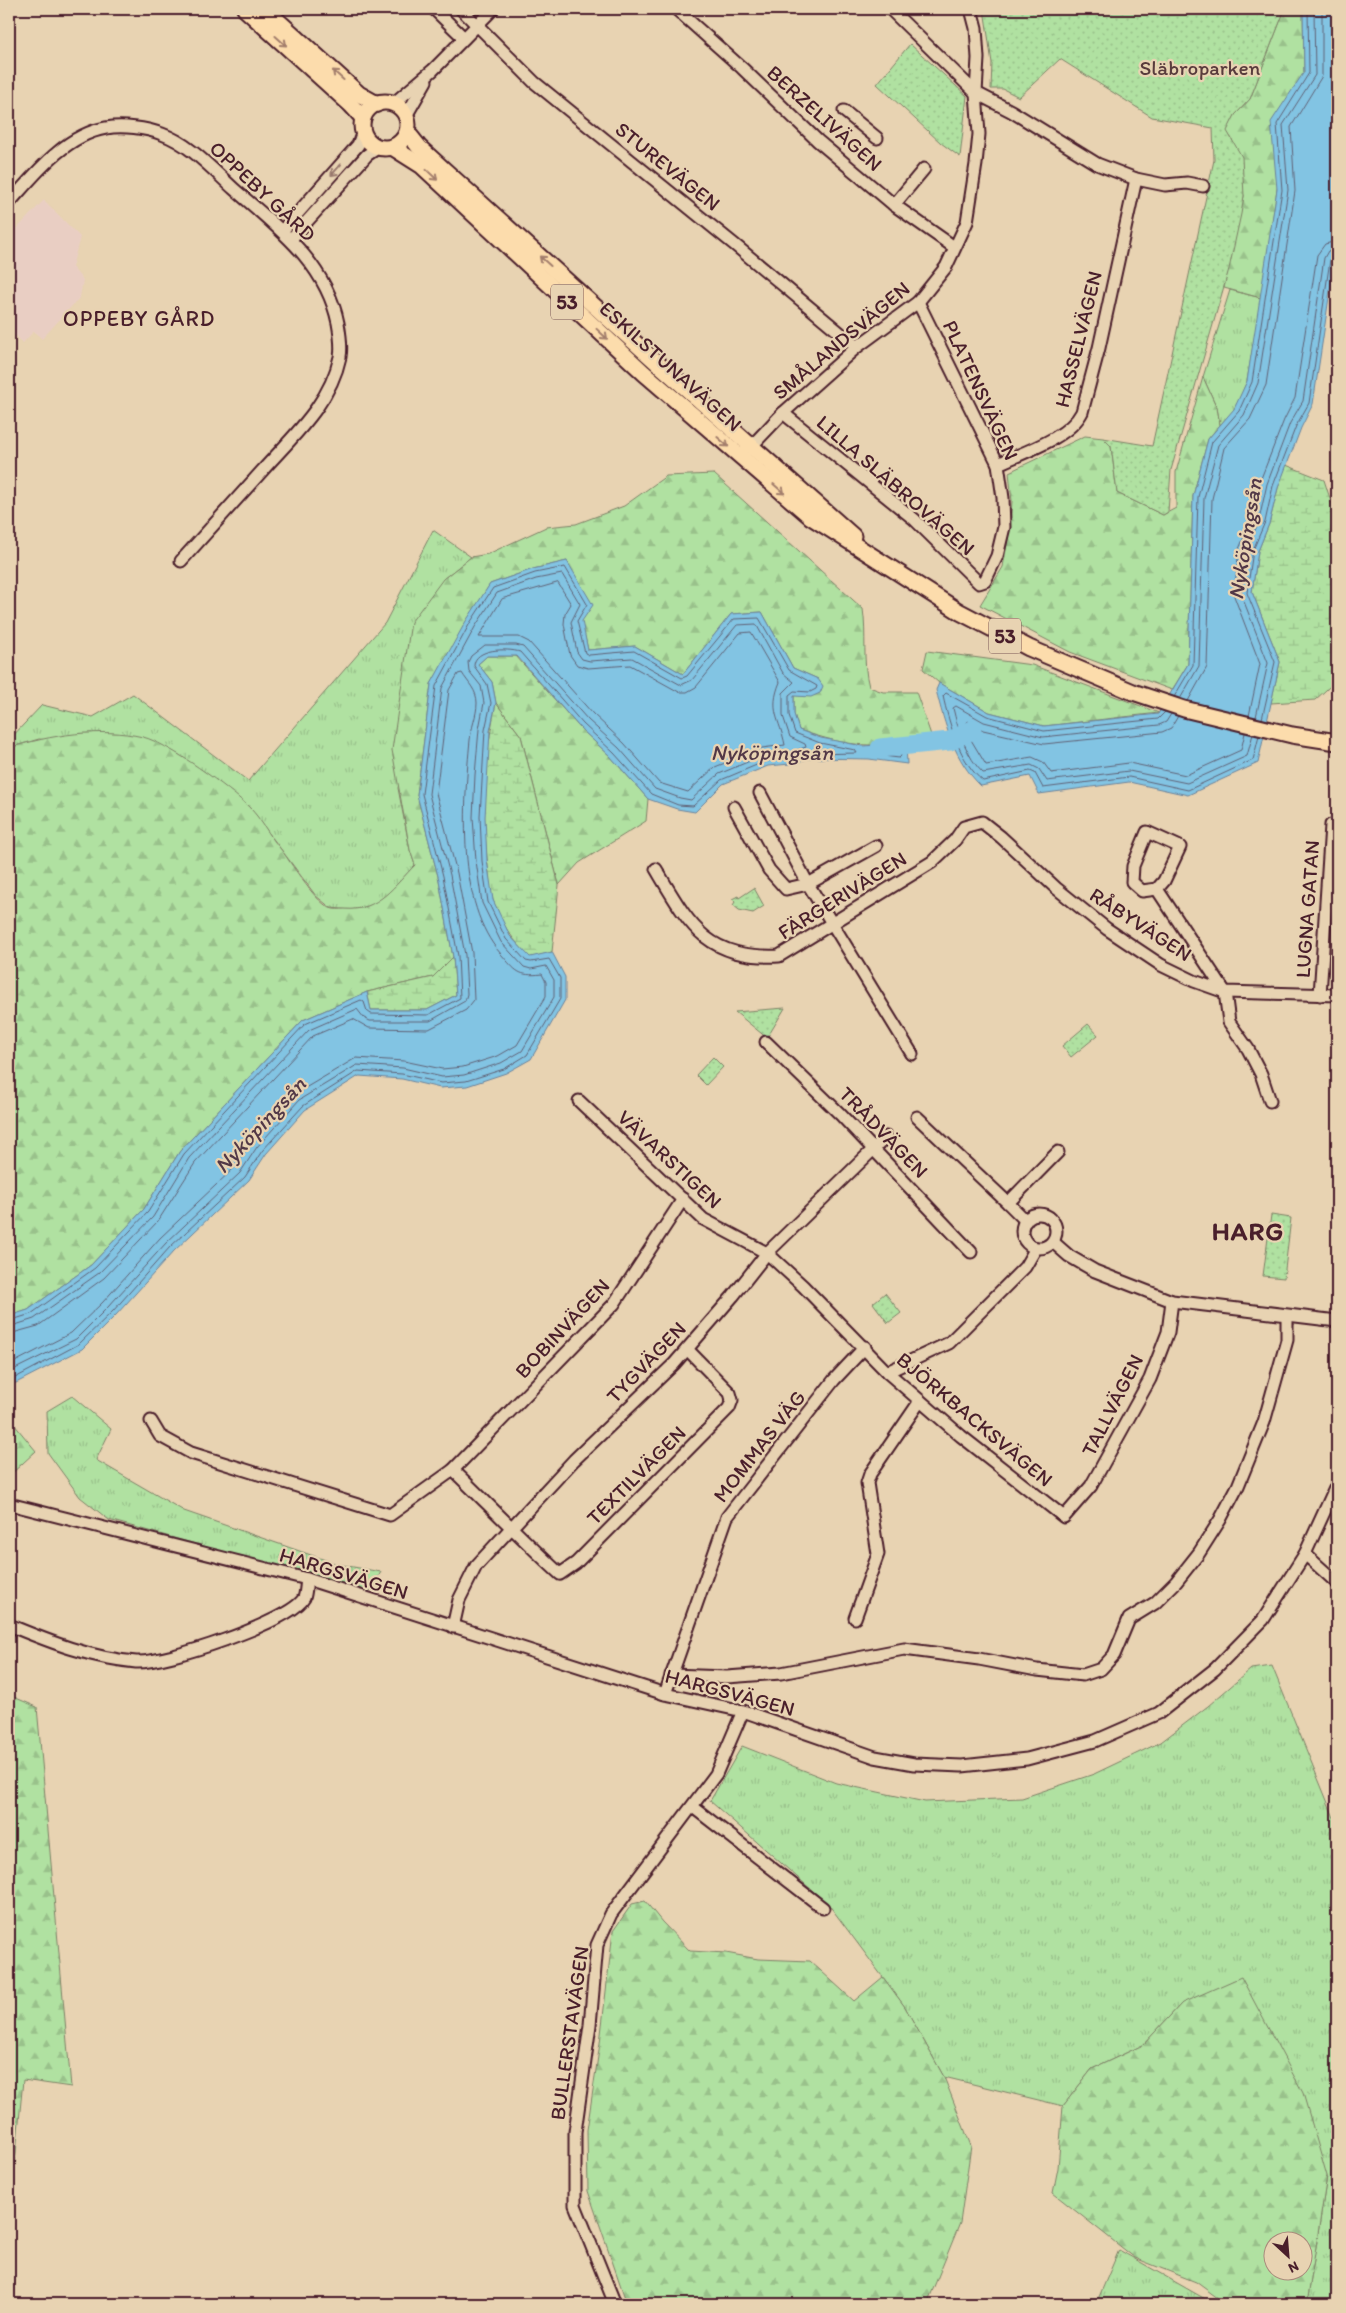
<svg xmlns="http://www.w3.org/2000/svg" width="1346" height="2313" font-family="Itim,sans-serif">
	<defs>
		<pattern id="grass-tufts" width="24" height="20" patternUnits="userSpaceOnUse" patternTransform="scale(1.25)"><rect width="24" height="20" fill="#b0e1a1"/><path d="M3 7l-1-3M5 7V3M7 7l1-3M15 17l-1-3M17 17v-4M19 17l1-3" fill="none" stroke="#99c18b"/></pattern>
		<pattern id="forest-firs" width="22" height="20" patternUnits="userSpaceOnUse" patternTransform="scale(1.25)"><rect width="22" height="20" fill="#b0e1a1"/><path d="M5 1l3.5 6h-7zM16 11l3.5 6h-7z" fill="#99c18b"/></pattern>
		<pattern id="wetland-marsh" width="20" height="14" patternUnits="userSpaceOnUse" patternTransform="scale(1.25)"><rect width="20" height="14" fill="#b0e1a1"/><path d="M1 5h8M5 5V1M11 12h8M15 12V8" fill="none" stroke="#99c18b"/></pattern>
		<pattern id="park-dots" width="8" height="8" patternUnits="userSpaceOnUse" patternTransform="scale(1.25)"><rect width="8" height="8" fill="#b0e1a1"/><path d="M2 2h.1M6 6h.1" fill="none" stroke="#99c18b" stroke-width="1.8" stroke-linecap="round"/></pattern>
	</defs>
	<rect width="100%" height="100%" fill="#e8d3b2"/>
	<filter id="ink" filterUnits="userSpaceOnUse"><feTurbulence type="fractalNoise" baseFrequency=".02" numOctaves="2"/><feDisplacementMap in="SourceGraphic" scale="10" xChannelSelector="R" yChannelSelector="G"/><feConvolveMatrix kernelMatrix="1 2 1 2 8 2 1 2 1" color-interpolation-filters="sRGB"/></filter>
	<g filter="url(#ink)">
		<polygon fill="#e9cec3" points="44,200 80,237 72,267 83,280 80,297 42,339 34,331 23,343 9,329 9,237"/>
		<g fill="url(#grass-tufts)" stroke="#7d8066">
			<polygon points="1230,290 1261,298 1247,381 1235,409 1220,425 1217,408 1203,377"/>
			<polygon points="433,530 471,557 443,579 398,788 410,850 415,865 390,892 373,905 351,910 331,908 316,896 250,808 178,754 39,739 9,748 9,740 42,705 93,717 133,694 248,781 385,623"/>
			<polygon points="72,1396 111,1429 96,1460 184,1511 337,1564 381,1572 369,1592 109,1520 80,1497 48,1453 47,1411"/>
			<polygon points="1272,1666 1337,1825 1337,2304 1307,2304 1327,2176 1182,2003 1143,2045 1092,2069 1063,2106 944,2077 905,2007 829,1905 710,1801 742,1746 836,1783 925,1802 1022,1798 1094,1774 1161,1742 1208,1706 1251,1669"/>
			<polygon points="1119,2250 1214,2304 1096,2304"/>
		</g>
		<g fill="url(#forest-firs)" stroke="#7d8066" fill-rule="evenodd">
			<polygon points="1285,9 1303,9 1304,72 1277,189 1261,298 1224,288 1244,196 1232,139 1226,131 1235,115 1250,99"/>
			<polygon points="1203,377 1217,408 1220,425 1208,439 1193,496 1188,664 1172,690 1070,652 980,605 1003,567 1010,527 1012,501 1009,472 1085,436 1103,438 1111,446 1117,493 1163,515 1176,508 1176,472"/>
			<path d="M714,474l149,135c4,27 -1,52 6,78l14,5h33l15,43c-49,16 -83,12 -132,-5l-5,-16v-18l24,-17 -25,-11 -31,-56 -31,2 -48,60 -48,-28 -47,4 -21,-89 -34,8 -43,15 -59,100 -14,111 22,85 14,77 -20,20 -66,15 -64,28 -123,131 -36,58 -53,56 -63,45 -19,6v-250l6,-4 -6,-15v-299c41,-13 91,-21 134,-11 25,6 88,52 107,71 11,11 19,27 29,39 13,16 33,52 51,61 4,2 11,1 15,1 33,3 50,-24 70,-44l-5,-15 -18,-100 19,-128 32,-43 28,-22 17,-3 58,-27 30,-3 48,-18 42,-30z"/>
			<polygon points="927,651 1032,665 1159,713 1044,726 989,712 939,683 923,669"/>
			<polygon points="487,656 516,656 580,728 610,756 648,799 646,821 579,863 559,885 521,736 496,703 492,682 478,664"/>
			<polygon points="9,1418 36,1451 9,1476"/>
			<polygon points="9,1695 37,1707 71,2087 23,2080 9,2225"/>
			<polygon points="645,1901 662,1922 690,1951 726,1953 758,1959 810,1961 854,2001 883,1977 905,2007 944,2077 971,2146 960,2223 927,2304 627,2304 588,2191 587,2130 600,2043 613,1931 632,1904"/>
			<path d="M1241,1977l62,116 24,83 -20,128h-81l-30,-22 -61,-24 -82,-65 5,-25 5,-62 29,-37 51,-24 39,-42zM1274,2240h30v30h-30z"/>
		</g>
		<g fill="url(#wetland-marsh)" stroke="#7d8066">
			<polygon points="1286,465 1324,480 1337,520 1337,680 1315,700 1271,703 1280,662 1252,592 1258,551 1269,524 1278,488"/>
			<path d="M496,703l25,33 38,149 -7,67 -22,6c-16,-17 -30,-35 -37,-58 -3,-8 -3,-18 -4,-26 -8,-56 -5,-115 7,-171z"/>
			<polygon points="453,957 456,995 427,1010 371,1010 367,992 433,977"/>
		</g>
		<g fill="url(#park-dots)" stroke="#7d8066">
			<polygon points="984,9 1285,9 1250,99 1235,115 1227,131 1242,157 1244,196 1241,214 1229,269 1171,470 1168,512 1163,515 1117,493 1111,446 1103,438 1152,446 1214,160 1213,128 1152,117 1060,59 1019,97 1003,89 991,89 992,63"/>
			<polygon points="910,44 967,96 960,157 941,143 877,84"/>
			<polygon points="754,888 764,906 753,913 739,910 733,905 735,902 732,899 738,896 739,898"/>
			<polygon points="785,1008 767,1038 735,1012"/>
			<polygon points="1088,1024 1098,1035 1071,1057 1062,1046"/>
			<polygon points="713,1057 723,1067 706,1085 696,1075"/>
			<polygon points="1271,1215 1291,1218 1284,1278 1263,1276"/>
			<polygon points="885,1293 901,1313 888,1323 873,1303"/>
		</g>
		<g fill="#82c4e3" stroke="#6c8299">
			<path d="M1303,9h34v235l-24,160 -12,24 -23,60 -9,36 -11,27 -6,41 28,70 -22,101 -70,32 -59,-13 -90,12 -9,-18 -49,10c-27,-26 -36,-61 -45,-96l3,-7 50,29 55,14 114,-12 30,-50 5,-168 15,-57 26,-30 13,-28 30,-192 -6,-67 33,-50z"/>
			<polygon points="567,561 593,605 582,621 588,650 635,646 683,674 731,614 762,612 793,668 818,679 823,686 820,693 811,697 794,696 794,714 799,730 821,738 863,746 906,743 907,764 869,759 811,758 790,764 768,766 723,784 695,812 677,809 648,799 610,756 580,728 517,656 487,656 478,664 492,682 496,703 490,731 485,817 487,860 493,900 510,936 530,957 552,952 565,977 565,1000 531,1059 506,1073 467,1086 440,1088 402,1079 359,1076 305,1110 266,1154 249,1180 174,1251 116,1315 82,1349 16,1383 9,1384 9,1316 28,1310 91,1265 144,1209 180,1151 303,1020 367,992 371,1010 427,1010 456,995 453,957 439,880 417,795 431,684 466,621 490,584 533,569"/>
		</g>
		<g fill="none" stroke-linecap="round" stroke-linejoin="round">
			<g stroke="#606175" stroke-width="1">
				<path d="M558,583l13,21 -6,10 -1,10 6,31 7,10 11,3 42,-3 49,27h8l9,-5 44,-54 11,-1 29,50c-12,29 0,37 5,63l-23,3 -47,19 -27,25 -29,-9 -35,-40 -31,-29 -64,-72 -10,-5h-40l23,-38z"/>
				<polyline points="1174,697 1193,665 1198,497 1212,442 1239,411 1252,382 1282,190 1277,124 1309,73 1308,9"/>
				<polyline points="1180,699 1199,666 1204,498 1218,445 1244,415 1258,383 1288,190 1283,125 1315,75 1314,9"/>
				<polyline points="1188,701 1207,667 1212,499 1224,448 1250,419 1266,385 1295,191 1291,127 1322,76 1322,9"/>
				<path d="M1165,712l-7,7 -114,12 -57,-15 -41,-23 -3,3c6,27 17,67 40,85l47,-10 5,2 8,15 86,-11 59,13 65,-30 6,-24"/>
				<path d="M1171,714l-5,8 -7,3 -116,12 -59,-15 -28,-16 -3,2c5,22 14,50 30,65l48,-8 8,4 8,12 82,-10 58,12 60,-27 6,-22"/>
				<polyline points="1178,716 1171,728 1162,732 1044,744 983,730 968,721 965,724 967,733 986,765 1032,757 1043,762 1051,773 1129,763 1186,775 1241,750 1245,733"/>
				<polyline points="1249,716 1260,664 1234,596 1239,549 1252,518 1260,481 1284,420 1295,398 1317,255 1325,244 1337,241"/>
				<polyline points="1256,717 1268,663 1241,594 1247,550 1259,520 1267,484 1290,423 1303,401 1324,258 1328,251 1337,248"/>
				<polyline points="1262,719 1275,662 1247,593 1253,550 1265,522 1273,486 1296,426 1309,403 1330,260 1333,256 1337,255"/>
				<polygon points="899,749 901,756 899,758 875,755 873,753 875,750"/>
				<path d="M9,1321l22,-7 64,-46 53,-56 36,-58 121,-130 56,-24 3,2 3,9 4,3 57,1 32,-17 -2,-42 -15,-80 -21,-82 14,-108 34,-63 23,-35 42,-15 30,-6 22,37 -10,17 8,32 4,2 45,-4 48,27 5,-2 47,-57 25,-1 30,52 28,16 -1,3 -6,3 -16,-1 -5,4v20l6,18 25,10 35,7 2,3 -46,1 -22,5 -23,2 -45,19 -28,26 -15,-1 -27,-11 -37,-41 -31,-29 -63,-72c-13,-4 -46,-4 -46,14l13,18 4,19 -6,27 -5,86 2,45 6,41 18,37 20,22 5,1 18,-3 11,19v21l-33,56 -23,14 -38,12 -25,2 -39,-9 -44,-3 -55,35 -41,45 -17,26 -75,70 -57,64 -34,33 -64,34 -6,1"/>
				<polyline points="9,1327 34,1319 99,1273 153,1217 189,1158 309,1030 357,1009 364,1018 370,1021 430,1021 465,1001 467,994 465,955 450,875 429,794 442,688 475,627 497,593 536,579 562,574 580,604 571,622 577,652 582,659 590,661 632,658 681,685 692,680 737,625 756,624 783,673 794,682 783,693 783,716 790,737 805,744 806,747 788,753 764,755 719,774 691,800 680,798 655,789 619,748 588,720 523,647 516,645 485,645 471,656 468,662 469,671 481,686 484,703 479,729 475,775 473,817 476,861 482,903 501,942 524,967 531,969 546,966 554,980 554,997 522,1051 501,1063 464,1075 442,1077 403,1068 357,1065 299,1100 257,1147 240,1173 166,1243 108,1307 76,1339 9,1372"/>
				<path d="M9,1334l29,-8 66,-48 54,-57 37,-58 118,-127 40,-17 16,9 60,1 37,-19 8,-10 -2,-47 -15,-80 -21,-80 13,-103 9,-16 4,-1c6,10 15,17 15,30 0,12 -6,25 -7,37 -6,63 -14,164 31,214 15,17 17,23 41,20l4,8v14l-29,49 -19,11 -35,11 -21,2 -38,-8 -48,-3 -61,36 -44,48 -17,26 -74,70 -57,64 -32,31 -62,32"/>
			</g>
			<polyline stroke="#82c4e3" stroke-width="19" points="880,748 950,741 972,730"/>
			<g stroke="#4a1f2b" stroke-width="15">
				<g id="minor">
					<polyline points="434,9 464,38"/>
					<polyline points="461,9 534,82 735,245 857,347"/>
					<polyline points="676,9 742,68 818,141 894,205 954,247"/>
					<polyline points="890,9 976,93 1011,111 1097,164 1136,179 1165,185 1187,183 1203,186"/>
					<polyline points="393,104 433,70 493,9"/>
					<polyline points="844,111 877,138"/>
					<polyline points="406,116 426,81"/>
					<path d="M9,203c26,-29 56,-68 97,-75 17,-3 40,0 56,6 28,10 50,35 72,55 43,38 92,74 104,134 2,11 4,23 2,34 -10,47 -47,79 -78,114 -27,30 -54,60 -81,90"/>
					<polyline points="894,205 924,169"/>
					<polyline points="282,231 358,145 363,131"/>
					<polyline points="291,239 367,155 379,147"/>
					<polyline points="783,413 914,519 979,583 985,581 997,556 1004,527 1003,498 998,464 918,302"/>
					<polyline points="746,452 783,413 857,347 918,302 946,267 967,222 976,164 979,134 976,93 978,58 976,28 971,9"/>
					<path d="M998,464c26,-12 71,-26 84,-52l17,-64 37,-169"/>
					<polyline points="760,793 808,884 912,1054"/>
					<polyline points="734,807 769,870 786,889 808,884 876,846"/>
					<path d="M656,869c34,57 50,90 123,87l153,-94 23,-22 9,-13 18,-5 19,15 55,51 51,41 54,36 33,16 31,11 112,3"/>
					<polyline points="1157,889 1142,891 1132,882 1133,866 1147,832 1180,847 1164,881 1157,889 1225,992 1229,1022 1248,1049 1261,1074 1270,1101"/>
					<polyline points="1320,995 1331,825"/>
					<polyline points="766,1042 840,1114 971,1252"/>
					<polyline points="579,1101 703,1219 767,1253 803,1286 887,1372 961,1436 1064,1517 1091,1486 1150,1379 1168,1332 1172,1301"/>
					<polyline points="917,1117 1008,1203 1058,1152"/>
					<polyline points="1008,1203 1026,1221"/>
					<circle cx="1039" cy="1231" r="17"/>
					<polyline points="1053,1242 1069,1256 1095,1271 1172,1301 1337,1321"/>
					<polyline points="887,1372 949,1343 1025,1267 1036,1248"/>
					<polyline points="151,1421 160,1436 191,1453 390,1515 453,1470 614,1304 683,1199"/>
					<path d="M453,1470c36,35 70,70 107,104l16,-11 153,-155 3,-8 -2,-7 -43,-44"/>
					<polyline points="9,1504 307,1579 665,1694 743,1711 875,1757 914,1764 962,1766 1027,1759 1095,1741 1159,1713 1215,1669 1263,1620 1305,1554 1337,1484"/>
					<polyline points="1305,1554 1337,1583"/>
					<polyline points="855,1618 878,1554 867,1483 870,1474 920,1401"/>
					<path d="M9,1625c41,17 82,33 127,37 28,2 154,-40 168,-64 2,-5 2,-13 3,-19"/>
					<polyline points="453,1627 459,1600 476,1566 574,1460 674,1364 733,1296 767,1253 886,1137"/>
					<polyline points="671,1675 727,1677 781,1673 904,1649 979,1659 1037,1670 1083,1675 1101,1669 1114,1655 1129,1619 1155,1603 1176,1582 1199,1553 1220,1520 1238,1486 1264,1422 1287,1340 1287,1316"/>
					<polyline points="665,1694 727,1517 834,1380 865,1347"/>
					<polyline points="693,1807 823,1908"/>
					<polyline points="615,2304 575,2205 575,2132 590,2025 597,1945 611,1914 716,1774 743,1711"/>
				</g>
			</g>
			<g stroke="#4a1f2b" stroke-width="19">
				<g id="major">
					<polyline points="245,9 351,105 363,118"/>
					<polyline points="265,9 359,94 377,104"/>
					<circle cx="385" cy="125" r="23"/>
					<polyline points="407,132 419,147 655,361 853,536"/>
					<polyline points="392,147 422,166 644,373 811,517 960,612 1029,648 1133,692 1184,709 1292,735 1337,742"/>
				</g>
			</g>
			<use href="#minor" stroke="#e8d3b2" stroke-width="11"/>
			<use href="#major" stroke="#fcdcac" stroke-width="15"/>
		</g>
		<defs><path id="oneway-shaft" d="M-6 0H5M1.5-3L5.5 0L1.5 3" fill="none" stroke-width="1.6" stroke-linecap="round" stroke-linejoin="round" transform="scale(1.25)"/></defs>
		<g stroke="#a37e6c">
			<use href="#oneway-shaft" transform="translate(281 41) rotate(42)"/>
			<use href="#oneway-shaft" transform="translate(338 75) rotate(-138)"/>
			<use href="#oneway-shaft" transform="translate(432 175) rotate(43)"/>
			<use href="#oneway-shaft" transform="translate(545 261) rotate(-138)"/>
			<use href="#oneway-shaft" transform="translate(602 334) rotate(43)"/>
			<use href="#oneway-shaft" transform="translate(723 442) rotate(41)"/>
			<use href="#oneway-shaft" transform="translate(779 489) rotate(41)"/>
		</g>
		<use stroke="#99796e" href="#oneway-shaft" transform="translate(336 170) rotate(132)"/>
	</g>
	<g text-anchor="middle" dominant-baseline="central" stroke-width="4.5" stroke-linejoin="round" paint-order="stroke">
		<g fill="#e8d3b2" stroke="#795554" stroke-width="1">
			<rect x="551" y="284.5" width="32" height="35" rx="4"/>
			<rect x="989" y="618.5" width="32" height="35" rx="4"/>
		</g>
		<g font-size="20" font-weight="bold" fill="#4a1f2b">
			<text x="567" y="302">53</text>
			<text x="1005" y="636">53</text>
		</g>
		<g font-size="21" fill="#593c3d" stroke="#e8d3b2">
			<text x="1200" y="67">Släbroparken</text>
		</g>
		<g font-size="21" fill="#4a1f2b" stroke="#e8d3b2">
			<text transform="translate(825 118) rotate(42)">BERZELIVÄGEN</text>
			<text transform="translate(668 166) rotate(39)">STUREVÄGEN</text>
			<text transform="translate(263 191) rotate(43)">OPPEBY GÅRD</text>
			<text transform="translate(1078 339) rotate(-76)">HASSELVÄGEN</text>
			<text transform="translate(841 340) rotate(-40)">SMÅLANDSVÄGEN</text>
			<text transform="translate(671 366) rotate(42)">ESKILSTUNAVÄGEN</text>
			<text transform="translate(981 390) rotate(65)">PLATENSVÄGEN</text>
			<text transform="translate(896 485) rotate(41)">LILLA SLÄBROVÄGEN</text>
			<text transform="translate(842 895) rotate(-32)">FÄRGERIVÄGEN</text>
			<text transform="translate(1307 909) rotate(-86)">LUGNA GATAN</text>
			<text transform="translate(1141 924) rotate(33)">RÅBYVÄGEN</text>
			<text transform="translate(884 1132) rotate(46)">TRÅDVÄGEN</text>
			<text transform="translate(670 1159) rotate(43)">VÄVARSTIGEN</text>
			<text transform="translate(562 1328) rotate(-47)">BOBINVÄGEN</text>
			<text transform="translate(646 1362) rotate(-46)">TYGVÄGEN</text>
			<text transform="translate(1112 1405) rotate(-63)">TALLVÄGEN</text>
			<text transform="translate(975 1419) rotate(40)">BJÖRKBACKSVÄGEN</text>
			<text transform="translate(759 1446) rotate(-52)">MOMMAS VÄG</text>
			<text transform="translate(636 1475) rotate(-45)">TEXTILVÄGEN</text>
			<text transform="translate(344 1573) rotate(17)">HARGSVÄGEN</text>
			<text transform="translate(730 1692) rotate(15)">HARGSVÄGEN</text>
			<text transform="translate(569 2033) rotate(-82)">BULLERSTAVÄGEN</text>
		</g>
		<g font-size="22" letter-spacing="1" fill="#4a1f2b" stroke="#e8d3b2">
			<text x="139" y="318">OPPEBY GÅRD</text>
		</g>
		<g font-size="22" font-style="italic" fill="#523847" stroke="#e8d3b2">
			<text transform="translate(1245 539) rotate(-81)">Nyköpingsån</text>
			<text x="772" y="752">Nyköpingsån</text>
			<text transform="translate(260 1125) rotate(-47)">Nyköpingsån</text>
		</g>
		<g font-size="26" font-weight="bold" letter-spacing="1" fill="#4a1f2b" stroke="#e8d3b2">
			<text x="1248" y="1231">HARG</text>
		</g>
	</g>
	<rect width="1346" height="2313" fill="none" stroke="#e8d3b2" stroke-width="30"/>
	<rect x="15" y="15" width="1316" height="2283" fill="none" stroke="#4a1f2b" stroke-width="2" filter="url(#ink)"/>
	<g transform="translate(1288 2256) rotate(154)"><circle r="24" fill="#e8d3b2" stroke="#a98b7c"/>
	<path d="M0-4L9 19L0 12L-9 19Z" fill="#4a1f2b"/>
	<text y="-8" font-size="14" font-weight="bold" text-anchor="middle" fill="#4a1f2b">N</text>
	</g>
</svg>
